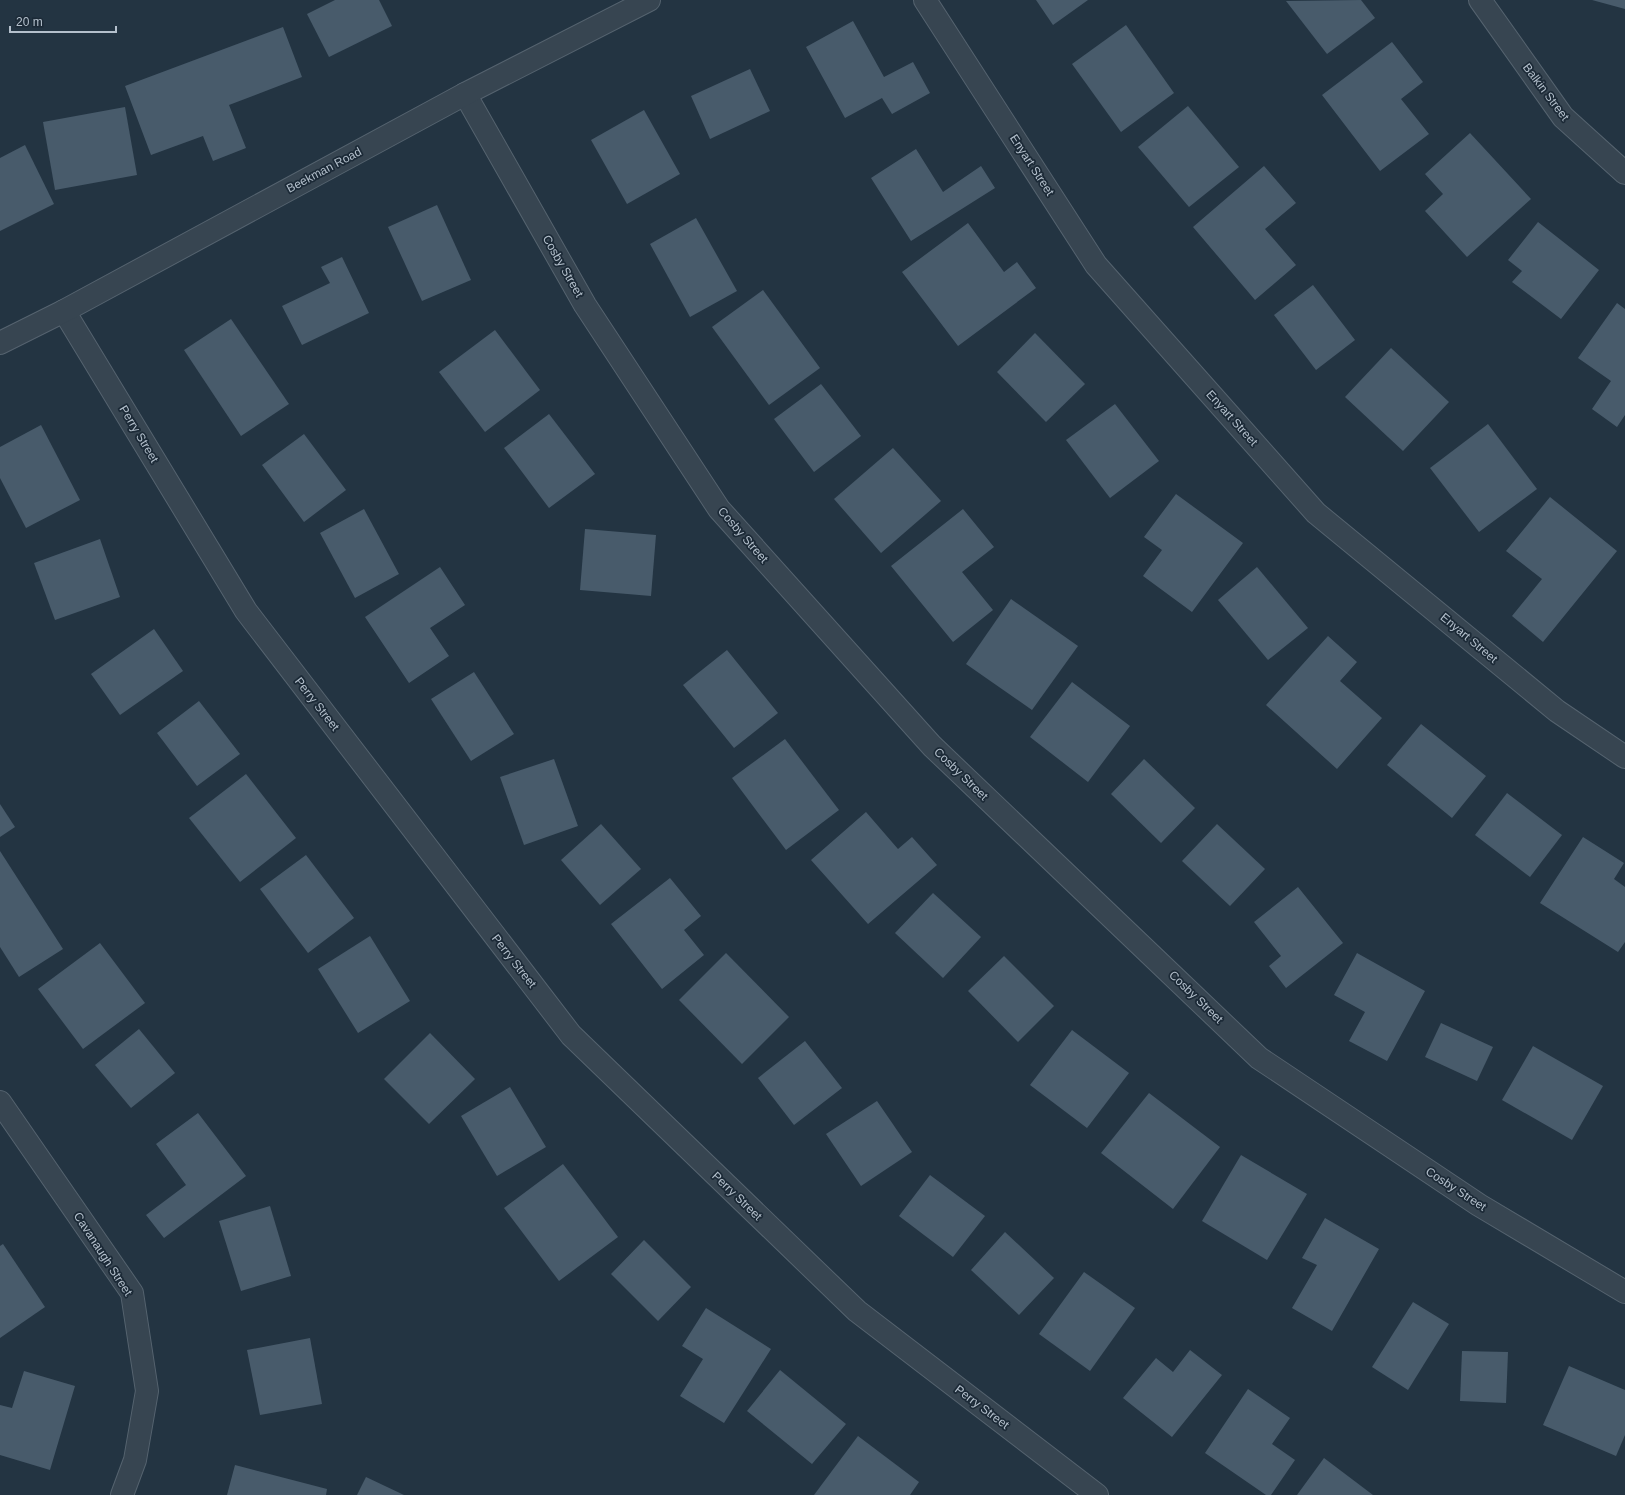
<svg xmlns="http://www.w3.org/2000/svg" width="1625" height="1495" font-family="Helvetica,sans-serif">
	<rect width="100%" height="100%" fill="#233442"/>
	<g fill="#485b6b">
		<polygon points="335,0 379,0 392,26 329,57 307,14"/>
		<polygon points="1036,0 1088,0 1053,25"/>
		<polygon points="1361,0 1375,18 1327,54 1286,1"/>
		<polygon points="1592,0 1625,0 1625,9"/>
		<polygon points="853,21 884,77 913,62 930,93 892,114 882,98 845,118 806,47"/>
		<polygon points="1126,25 1174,93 1121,132 1072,64"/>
		<polygon points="283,27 302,77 229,105 246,148 213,161 203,136 151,155 125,86"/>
		<polygon points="1392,42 1423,82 1401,99 1429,134 1380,171 1322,95"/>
		<polygon points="750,69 770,111 710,139 691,96"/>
		<polygon points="1188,106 1239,167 1189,207 1138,147"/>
		<polygon points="125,107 137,175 55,190 43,122"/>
		<polygon points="644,110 680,174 627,204 591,140"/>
		<polygon points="1470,133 1531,199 1467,257 1425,211 1443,194 1425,174"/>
		<polygon points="25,145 54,204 0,231 0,158"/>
		<polygon points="916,149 943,192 981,166 995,188 911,241 871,178"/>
		<polygon points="1264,166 1296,203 1265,229 1296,265 1255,300 1193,227"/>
		<polygon points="437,205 471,280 422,301 388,227"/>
		<polygon points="696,218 737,291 690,317 650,244"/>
		<polygon points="1538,222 1599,270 1561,319 1512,282 1522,271 1508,260"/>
		<polygon points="968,223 1004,272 1017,262 1036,288 958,346 902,272"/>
		<polygon points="342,257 369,313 302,345 282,306 330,283 321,267"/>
		<polygon points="1313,285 1355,340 1316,370 1274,315"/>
		<polygon points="763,290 820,368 769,405 712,327"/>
		<polygon points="1617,303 1625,309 1625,415 1617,427 1592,409 1611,381 1578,358"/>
		<polygon points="231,319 289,404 241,436 184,350"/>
		<polygon points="495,330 540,390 485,432 439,372"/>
		<polygon points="1035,333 1085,384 1046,422 997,372"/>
		<polygon points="1391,348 1449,402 1403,451 1345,397"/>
		<polygon points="821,384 861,436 814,472 774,419"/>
		<polygon points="1115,404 1159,461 1110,498 1066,440"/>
		<polygon points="549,414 595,474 549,508 504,448"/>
		<polygon points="1488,424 1537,489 1479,532 1430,468"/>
		<polygon points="41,425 80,500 26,528 0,478 0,447"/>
		<polygon points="304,434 346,490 304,522 262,465"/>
		<polygon points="893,448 941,501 881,553 834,499"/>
		<polygon points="1176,494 1243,543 1192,612 1143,576 1162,550 1144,537"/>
		<polygon points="1550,497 1617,551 1543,642 1512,616 1542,579 1506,551"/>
		<polygon points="364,509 399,574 355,598 320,533"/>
		<polygon points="963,509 994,547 962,572 993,610 953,642 891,566"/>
		<polygon points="585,529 656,535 651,596 580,590"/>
		<polygon points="100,539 120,597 55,620 34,563"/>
		<polygon points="440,567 465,605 430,628 449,656 409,683 365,617"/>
		<polygon points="1257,567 1308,628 1268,660 1218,600"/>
		<polygon points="1011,599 1078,646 1032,710 966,664"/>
		<polygon points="154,629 183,671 120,715 91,674"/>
		<polygon points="1328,636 1357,662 1340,681 1382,718 1337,769 1266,705"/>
		<polygon points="727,650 778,713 734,748 683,685"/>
		<polygon points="474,672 514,734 471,761 431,699"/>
		<polygon points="1072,682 1130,726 1088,782 1030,737"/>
		<polygon points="199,701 240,754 197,786 157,733"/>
		<polygon points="1421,724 1486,776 1452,818 1387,765"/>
		<polygon points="785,739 839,810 786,850 732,778"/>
		<polygon points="554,759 578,826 524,845 500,777"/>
		<polygon points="1144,759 1195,808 1161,843 1111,794"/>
		<polygon points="246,774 296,838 240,882 189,818"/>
		<polygon points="1507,793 1562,835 1530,877 1475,835"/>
		<polygon points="0,804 15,827 0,837"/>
		<polygon points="866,812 898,849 912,837 937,865 868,924 811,860"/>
		<polygon points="601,824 641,869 600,905 561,860"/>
		<polygon points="1217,824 1265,869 1230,906 1182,861"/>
		<polygon points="1583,837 1624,863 1614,879 1625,887 1625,942 1618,952 1540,903"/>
		<polygon points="0,851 63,949 19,977 0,947"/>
		<polygon points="306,855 354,918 308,953 260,889"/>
		<polygon points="670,878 701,916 684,930 704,955 662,989 611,924"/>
		<polygon points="1298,887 1343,943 1286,988 1269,966 1281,956 1254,922"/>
		<polygon points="933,893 981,937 943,978 895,933"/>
		<polygon points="370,936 410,1001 358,1033 318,969"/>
		<polygon points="100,943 145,1003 83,1049 38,989"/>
		<polygon points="726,953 789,1017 742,1064 679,1000"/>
		<polygon points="1357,953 1425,991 1387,1061 1349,1041 1365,1012 1334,995"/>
		<polygon points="1004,956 1054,1006 1018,1042 968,991"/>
		<polygon points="1441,1023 1493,1047 1477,1081 1425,1057"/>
		<polygon points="139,1029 175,1073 131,1108 95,1065"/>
		<polygon points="1072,1030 1129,1073 1087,1128 1030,1085"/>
		<polygon points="430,1033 475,1079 429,1124 384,1079"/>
		<polygon points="805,1041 842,1088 794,1125 758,1078"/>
		<polygon points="1533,1046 1603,1086 1572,1140 1502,1100"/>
		<polygon points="510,1087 546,1147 497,1176 461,1116"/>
		<polygon points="1149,1093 1220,1147 1173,1209 1101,1153"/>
		<polygon points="877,1101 912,1152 861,1186 826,1134"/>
		<polygon points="198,1113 246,1176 164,1238 146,1215 186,1185 156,1144"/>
		<polygon points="1241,1155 1307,1194 1267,1260 1202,1221"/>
		<polygon points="563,1164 618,1237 559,1281 504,1208"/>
		<polygon points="930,1175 985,1216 953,1257 899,1216"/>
		<polygon points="270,1206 291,1276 241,1291 219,1221"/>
		<polygon points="1325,1218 1379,1249 1332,1331 1292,1308 1317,1265 1302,1258"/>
		<polygon points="1005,1232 1054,1278 1019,1315 971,1270"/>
		<polygon points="644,1240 691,1287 658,1321 611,1274"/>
		<polygon points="3,1244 45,1307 0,1338 0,1246"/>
		<polygon points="1084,1272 1135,1308 1090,1371 1039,1334"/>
		<polygon points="1413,1302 1449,1324 1408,1390 1372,1367"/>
		<polygon points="706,1308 771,1349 724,1423 680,1396 703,1359 682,1346"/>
		<polygon points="310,1338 322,1404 260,1415 247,1350"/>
		<polygon points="1190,1350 1222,1375 1172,1437 1123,1398 1156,1358 1173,1372"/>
		<polygon points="1462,1351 1508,1352 1506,1403 1460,1401"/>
		<polygon points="1569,1366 1625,1390 1625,1435 1616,1456 1543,1425"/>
		<polygon points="780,1370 846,1424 812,1464 747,1411"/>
		<polygon points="24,1371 75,1386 50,1470 0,1455 0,1405 12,1408"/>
		<polygon points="1248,1389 1290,1418 1272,1444 1295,1460 1271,1495 1266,1495 1205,1453"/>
		<polygon points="858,1436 919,1482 910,1495 814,1495"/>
		<polygon points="1324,1458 1373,1495 1297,1495"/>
		<polygon points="235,1465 327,1489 326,1495 227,1495"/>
		<polygon points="366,1477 404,1495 357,1495"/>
	</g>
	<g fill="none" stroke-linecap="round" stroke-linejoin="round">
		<g stroke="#55636f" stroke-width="24">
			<g id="minor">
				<polyline points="925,0 1096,265 1316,513 1557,711 1625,757"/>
				<polyline points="1480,0 1563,117 1625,173"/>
				<polyline points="465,94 585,305 719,509 932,746 1259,1058 1479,1205 1625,1292"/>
				<polyline points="64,311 246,611 571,1035 857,1311 1097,1495"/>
				<polyline points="0,343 64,311 465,94 649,0"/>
				<polyline points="0,1102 132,1293 147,1391 135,1460 122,1495"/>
			</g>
		</g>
		<use href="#minor" stroke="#374551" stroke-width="22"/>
	</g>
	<g text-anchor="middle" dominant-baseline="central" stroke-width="3.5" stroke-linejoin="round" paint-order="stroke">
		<g font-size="12" fill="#b4c0cc" stroke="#1c2a37">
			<text transform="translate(1546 92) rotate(53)">Balkin Street</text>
			<text transform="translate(1032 165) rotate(57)">Enyart Street</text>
			<text transform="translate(324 170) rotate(-28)">Beekman Road</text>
			<text transform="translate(563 266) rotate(60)">Cosby Street</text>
			<text transform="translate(1232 418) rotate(48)">Enyart Street</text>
			<text transform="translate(139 434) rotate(59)">Perry Street</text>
			<text transform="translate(743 535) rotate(49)">Cosby Street</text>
			<text transform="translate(1469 638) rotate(40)">Enyart Street</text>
			<text transform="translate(317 704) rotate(52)">Perry Street</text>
			<text transform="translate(961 774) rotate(44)">Cosby Street</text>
			<text transform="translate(514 961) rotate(52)">Perry Street</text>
			<text transform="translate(1196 997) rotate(44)">Cosby Street</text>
			<text transform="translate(1456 1189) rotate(33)">Cosby Street</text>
			<text transform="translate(737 1196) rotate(44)">Perry Street</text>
			<text transform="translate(103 1254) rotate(57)">Cavanaugh Street</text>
			<text transform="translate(982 1407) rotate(37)">Perry Street</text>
		</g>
	</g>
	<path d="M10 26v6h106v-6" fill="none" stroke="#b4c0cc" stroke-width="2"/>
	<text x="16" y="26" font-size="12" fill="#b4c0cc" stroke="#1c2a37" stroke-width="3" paint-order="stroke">20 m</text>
</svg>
